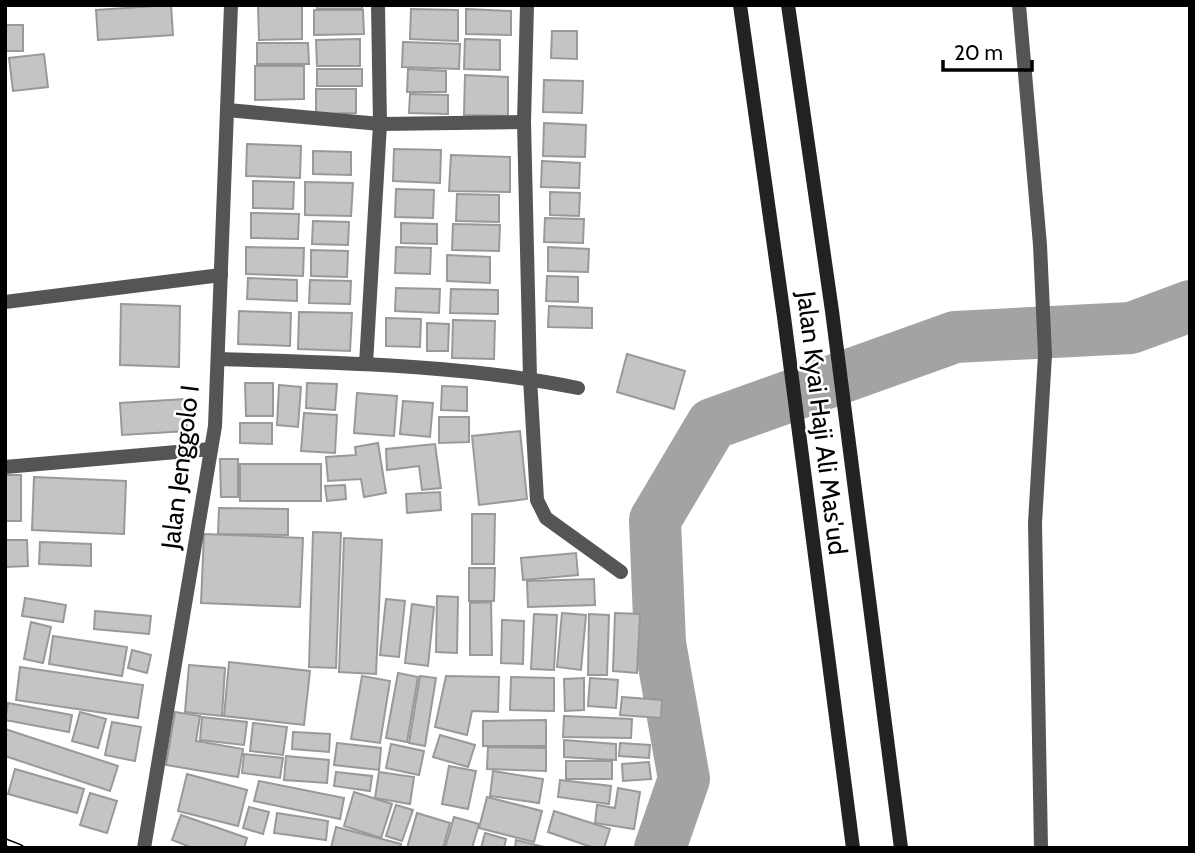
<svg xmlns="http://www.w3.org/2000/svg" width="1195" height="853" font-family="Cabin,sans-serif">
	<rect width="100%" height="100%" fill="#fff"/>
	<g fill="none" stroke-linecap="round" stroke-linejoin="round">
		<polyline stroke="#a3a3a3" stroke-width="52" points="660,848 684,779 660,643 655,520 712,424 955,337 1131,328 1190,306"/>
	</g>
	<g fill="#c4c4c4" stroke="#999" stroke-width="2">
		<polygon points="171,5 173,35 98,40 96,10"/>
		<polygon points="302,5 302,39 259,40 258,6"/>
		<rect x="317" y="5" width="45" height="4"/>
		<polygon points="411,9 458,10 458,41 410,39"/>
		<polygon points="466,9 511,11 511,35 466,34"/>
		<polygon points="314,10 363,10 364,34 314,35"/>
		<rect x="5" y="25" width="18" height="26"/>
		<polygon points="552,31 577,31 577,59 551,58"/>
		<polygon points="360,39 360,66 317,66 316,40"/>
		<polygon points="465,39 500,40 500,70 464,69"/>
		<polygon points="403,42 460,44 459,69 402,67"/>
		<polygon points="257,43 308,43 309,64 257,64"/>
		<polygon points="44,54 48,87 13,91 9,58"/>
		<polygon points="255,66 304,66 304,99 255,100"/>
		<rect x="317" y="69" width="45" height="17"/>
		<polygon points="408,69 446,71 446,92 407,92"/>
		<polygon points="465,75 508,77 508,116 464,115"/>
		<polygon points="544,80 583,81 582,113 543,112"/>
		<polygon points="316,89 356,89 356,113 316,114"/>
		<polygon points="410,94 448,95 448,114 409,113"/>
		<polygon points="544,123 586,125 585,157 543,156"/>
		<polygon points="247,144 301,146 300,178 246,176"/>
		<polygon points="394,149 441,150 440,183 393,181"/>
		<polygon points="313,151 351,152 351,175 313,174"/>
		<polygon points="451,155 510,157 510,192 449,191"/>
		<polygon points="542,161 580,163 579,188 541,187"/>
		<polygon points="253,181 294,182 293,209 253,208"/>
		<polygon points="305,182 353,183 351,216 305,215"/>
		<polygon points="396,189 434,190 433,218 395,217"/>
		<polygon points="550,192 580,193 579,216 550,215"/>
		<polygon points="457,194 499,195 499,222 456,221"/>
		<polygon points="251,213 299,214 298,239 251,238"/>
		<polygon points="545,218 584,219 583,243 544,242"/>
		<polygon points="313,221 349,222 348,245 312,244"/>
		<polygon points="401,223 437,224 437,244 401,243"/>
		<polygon points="453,224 500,225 499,251 452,250"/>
		<polygon points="246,247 304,248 303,276 246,274"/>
		<polygon points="396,247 431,248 430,274 395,273"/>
		<polygon points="548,247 589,249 588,272 548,271"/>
		<polygon points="311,250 348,251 347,277 311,276"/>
		<polygon points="447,255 490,257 490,283 447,281"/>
		<polygon points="547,276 578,277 578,302 546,301"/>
		<polygon points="248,278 297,280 297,301 247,299"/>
		<polygon points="310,280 351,281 350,304 309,303"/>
		<polygon points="396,288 440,289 439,313 395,311"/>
		<polygon points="451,289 498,290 498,314 450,313"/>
		<polygon points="121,304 180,306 179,367 120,365"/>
		<polygon points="549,306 592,308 592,328 548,327"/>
		<polygon points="239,311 291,313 290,346 238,344"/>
		<polygon points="299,312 352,313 350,351 298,349"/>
		<polygon points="386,318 421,319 420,347 386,346"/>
		<polygon points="453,320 495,321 494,359 452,358"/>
		<polygon points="427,323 449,324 448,351 427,351"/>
		<polygon points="627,354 685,371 674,409 617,392"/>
		<polygon points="245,383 273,383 273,416 246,416"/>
		<polygon points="307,383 337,384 335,410 306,408"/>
		<polygon points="279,385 301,387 298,427 277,425"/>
		<polygon points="442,386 467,387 467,411 441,410"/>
		<polygon points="357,393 397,396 394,436 354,433"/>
		<polygon points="185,399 187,431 122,435 120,403"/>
		<polygon points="403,401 433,403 430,437 400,434"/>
		<polygon points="304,413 337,415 335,453 301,451"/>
		<polygon points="439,417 469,417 469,442 439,443"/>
		<polygon points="240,423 272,423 272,444 240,443"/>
		<polygon points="520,431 527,499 479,505 472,436"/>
		<polygon points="378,443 386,493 364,497 361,479 328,481 326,457 356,455 355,447"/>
		<polygon points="435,444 441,488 422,490 419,466 387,470 386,449"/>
		<polygon points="220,459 238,459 238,497 221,497"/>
		<rect x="240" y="464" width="81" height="37"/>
		<rect x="5" y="475" width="16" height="46"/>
		<polygon points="34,477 126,481 124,534 32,530"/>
		<polygon points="345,485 346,499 327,501 325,486"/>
		<polygon points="440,492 441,510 407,513 406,494"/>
		<polygon points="219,508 288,509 288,535 218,534"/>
		<polygon points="472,514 495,514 494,564 472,564"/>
		<polygon points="313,532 341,533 336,668 309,667"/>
		<polygon points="204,534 303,538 300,607 201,603"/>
		<polygon points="344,538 382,540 376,674 339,672"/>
		<polygon points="5,540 27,540 28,566 5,567"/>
		<polygon points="40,542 91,544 91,566 39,564"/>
		<polygon points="576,553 578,575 523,580 521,558"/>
		<polygon points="469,568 495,568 494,601 469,601"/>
		<polygon points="594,579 595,605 528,607 527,581"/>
		<polygon points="437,596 458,597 457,653 436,652"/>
		<polygon points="25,598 66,605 63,622 22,616"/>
		<polygon points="386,599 405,601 399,657 380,655"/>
		<polygon points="491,602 492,655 470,655 470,603"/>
		<polygon points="412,604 434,607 428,666 405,663"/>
		<polygon points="95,611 151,616 149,634 94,629"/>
		<polygon points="562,613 586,615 581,670 557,667"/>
		<polygon points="615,613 640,614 637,673 613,671"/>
		<polygon points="534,614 557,615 554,670 531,669"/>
		<polygon points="589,614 609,615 607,675 588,675"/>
		<polygon points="502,620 524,621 523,664 501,663"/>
		<polygon points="31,622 51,627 43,663 24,659"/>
		<polygon points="53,636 127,647 122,676 49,664"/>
		<polygon points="132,650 151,655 147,673 128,668"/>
		<polygon points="229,662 310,671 304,725 224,716"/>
		<polygon points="189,665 225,668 222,716 185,712"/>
		<polygon points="20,667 143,685 138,718 16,700"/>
		<polygon points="398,673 418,677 407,742 386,738"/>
		<polygon points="362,676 390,681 380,743 351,739"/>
		<polygon points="420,676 436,678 425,746 409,743"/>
		<polygon points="446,676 499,677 498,712 472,711 467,735 435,727"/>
		<polygon points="511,677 554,678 554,711 510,710"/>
		<polygon points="584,678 584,710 565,711 564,679"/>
		<polygon points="590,678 618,680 616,708 588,706"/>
		<polygon points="622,697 662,700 661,718 620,715"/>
		<polygon points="8,703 72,715 69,732 5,720"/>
		<polygon points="80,712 106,719 98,748 72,741"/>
		<polygon points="175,712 200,716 196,741 243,749 238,777 166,765"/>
		<polygon points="564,716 632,719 631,738 563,737"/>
		<polygon points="202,717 247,722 244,745 200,740"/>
		<polygon points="546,720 546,746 483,746 483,721"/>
		<polygon points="112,722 141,727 135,761 105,755"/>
		<polygon points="253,723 287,727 283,755 250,751"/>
		<polygon points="5,729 118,766 110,791 5,756"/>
		<polygon points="293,732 330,734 329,752 292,749"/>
		<polygon points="440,735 475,745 468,767 433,757"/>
		<polygon points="564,740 616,744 616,760 564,757"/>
		<polygon points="337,743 381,748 379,770 334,765"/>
		<polygon points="620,743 650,745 649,758 619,756"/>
		<polygon points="391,744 424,751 419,775 386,768"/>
		<polygon points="488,747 546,748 546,771 487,769"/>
		<polygon points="244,754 283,758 280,778 242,773"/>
		<polygon points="286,756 329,760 327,783 284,780"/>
		<rect x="566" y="761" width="46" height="18"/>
		<polygon points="649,762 651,779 623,781 622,764"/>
		<polygon points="449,766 476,771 468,809 442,804"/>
		<polygon points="15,769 84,789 77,813 8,794"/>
		<polygon points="493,771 543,779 539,803 490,796"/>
		<polygon points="336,772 372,776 370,791 334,786"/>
		<polygon points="379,772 414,777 410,804 375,798"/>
		<polygon points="187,774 247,790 238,826 178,811"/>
		<polygon points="560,780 611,786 609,804 558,797"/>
		<polygon points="259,781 344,798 340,819 254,801"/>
		<polygon points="618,788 640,792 634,829 595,823 597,805 615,808"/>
		<polygon points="354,792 392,804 381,838 344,826"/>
		<polygon points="90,793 117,801 107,833 80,825"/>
		<polygon points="487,797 542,811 534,842 479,828"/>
		<polygon points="396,805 413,810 402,841 386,836"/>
		<polygon points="249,807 269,812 263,834 243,828"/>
		<polygon points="554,811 610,829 604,848 594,848 548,832"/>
		<polygon points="277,813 328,821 326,840 274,833"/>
		<polygon points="417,813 450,823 443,848 407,848"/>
		<polygon points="181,815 247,838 244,848 193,848 172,840"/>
		<polygon points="454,817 479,824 472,848 445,848"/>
		<polygon points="336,827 401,844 400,848 331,848"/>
		<polygon points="485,833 506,839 504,848 481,848"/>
		<polygon points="516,840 548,848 515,848"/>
	</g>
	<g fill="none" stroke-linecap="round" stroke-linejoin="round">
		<g stroke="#555" stroke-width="14">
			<polyline points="527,5 524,122 530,378 537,500 546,518 621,572"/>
			<polyline points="1019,5 1040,245 1045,355 1035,523 1041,848"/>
			<polyline points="227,110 380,124 524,122"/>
			<polyline points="5,302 221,275"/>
			<path d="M218,359c120,4 242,5 360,29"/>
			<polyline points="366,364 380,124 378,5"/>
			<polyline points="5,467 211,449"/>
			<polyline points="144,848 215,426 231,5"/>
		</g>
		<g stroke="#222" stroke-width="14">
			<polyline points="740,5 784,317 853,848"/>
			<polyline points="788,5 832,311 901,848"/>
		</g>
		<g stroke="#000" stroke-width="8">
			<polyline id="rail" points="5,842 20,848"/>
		</g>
		<use href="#rail" stroke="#fff" stroke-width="5" stroke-dasharray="16" stroke-linecap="butt"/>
	</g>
	<g text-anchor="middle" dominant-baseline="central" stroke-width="5" stroke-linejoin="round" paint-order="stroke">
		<g font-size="26" fill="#000" stroke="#fff">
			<text transform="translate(822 423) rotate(83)">Jalan Kyai Haji Ali Mas'ud</text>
			<text transform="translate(180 467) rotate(-83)">Jalan Jenggolo I</text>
		</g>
	</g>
	<rect width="1195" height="853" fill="none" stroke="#000000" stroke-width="14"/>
	<path d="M943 60v10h89v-10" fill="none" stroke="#000000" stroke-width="3.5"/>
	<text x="954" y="60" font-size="21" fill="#000000" stroke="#ffffff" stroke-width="5" paint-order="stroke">20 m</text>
</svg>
